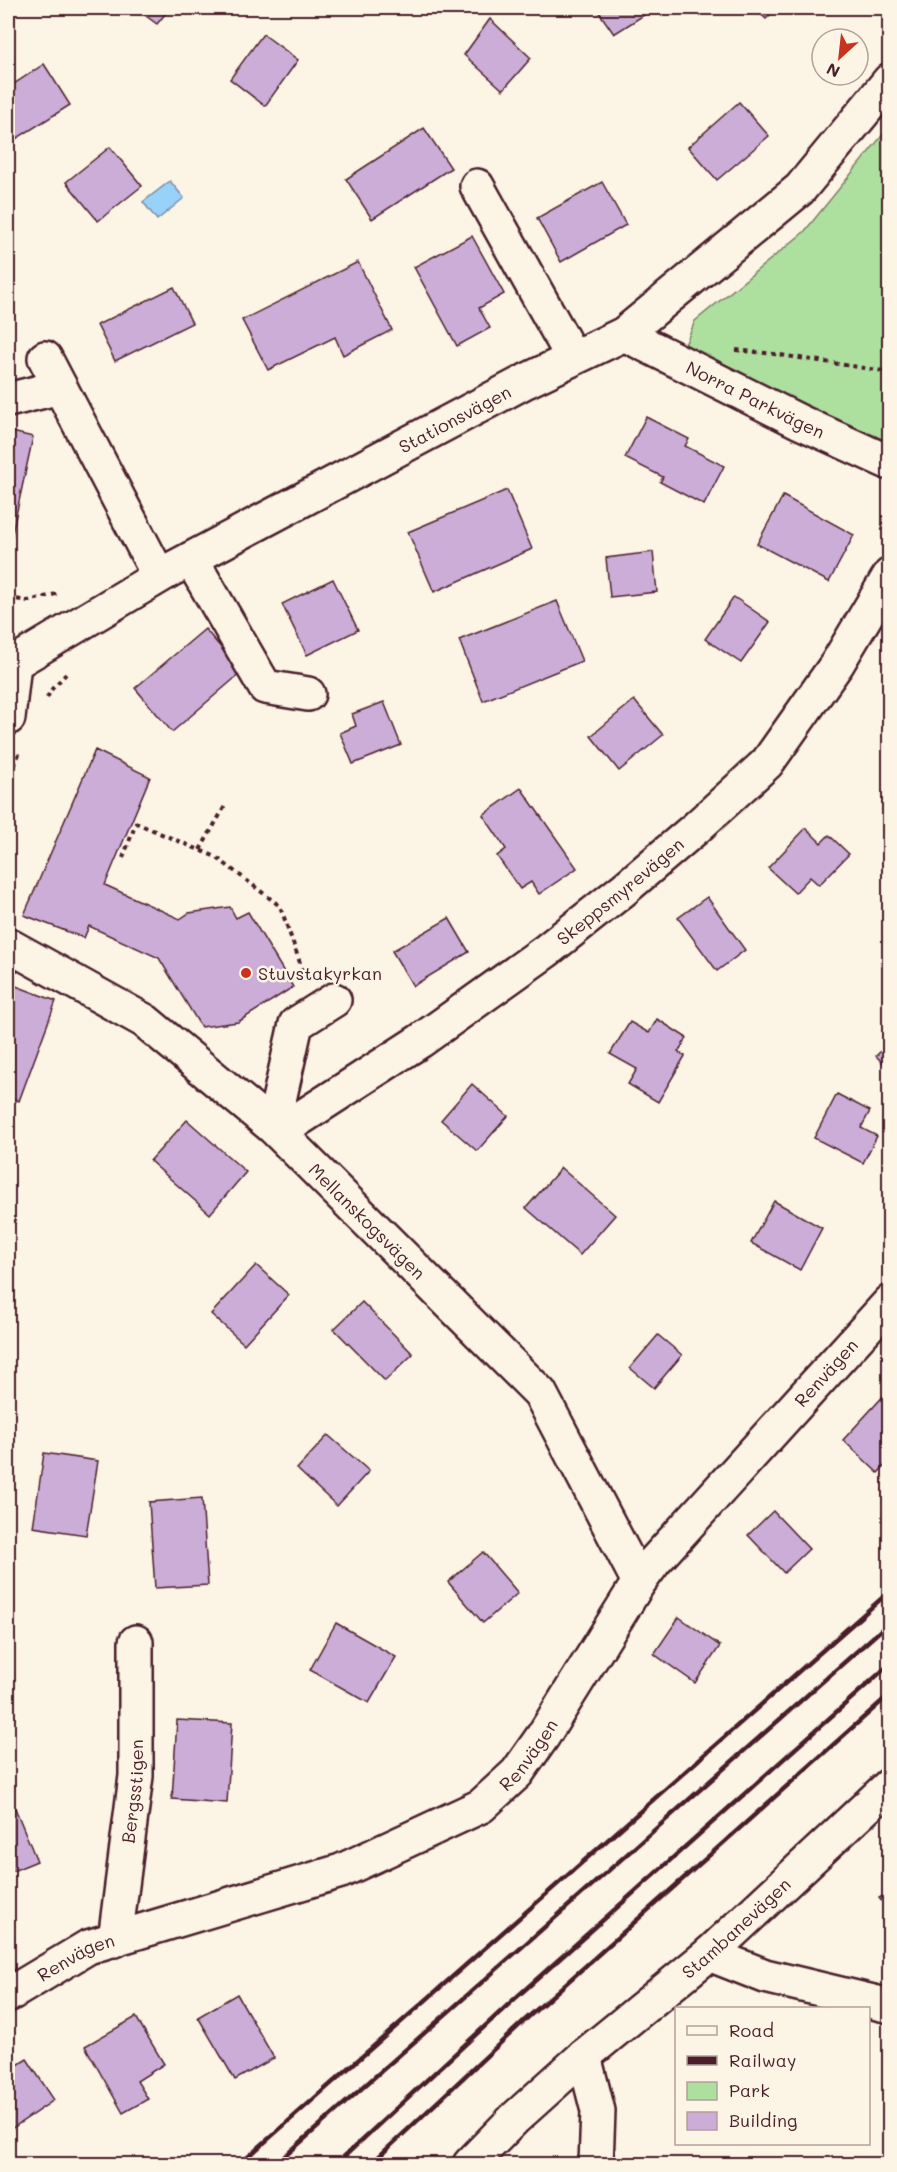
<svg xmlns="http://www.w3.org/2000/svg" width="897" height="2172" font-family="Mali,sans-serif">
	<rect width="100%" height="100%" fill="#fcf5e5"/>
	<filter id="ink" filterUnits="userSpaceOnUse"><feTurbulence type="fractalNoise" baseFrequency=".0167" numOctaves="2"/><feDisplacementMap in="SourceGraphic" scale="12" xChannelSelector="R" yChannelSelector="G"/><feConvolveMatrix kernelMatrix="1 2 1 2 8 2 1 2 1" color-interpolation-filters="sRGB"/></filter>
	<g filter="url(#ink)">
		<polygon fill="#addf9f" stroke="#7c7f65" stroke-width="1.5" points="889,127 889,442 714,364 685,345 695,321 804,232"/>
		<polygon fill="#99d2f9" stroke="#798aa7" stroke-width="1.5" points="170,181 184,198 157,220 143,202"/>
		<g fill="#ccadd8" stroke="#4a1f2b" stroke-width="1.5">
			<polygon points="135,8 170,8 157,24"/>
			<polygon points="596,8 655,8 614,34"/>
			<polygon points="754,8 777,8 766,19"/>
			<polygon points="490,19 531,58 503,90 464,55"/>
			<polygon points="263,34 298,60 265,106 230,79"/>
			<polygon points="44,64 70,105 8,144 8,88"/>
			<polygon points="739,102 769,136 717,180 688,147"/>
			<polygon points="424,128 451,168 372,219 346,179"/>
			<polygon points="110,147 142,186 98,221 66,182"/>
			<polygon points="602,182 626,225 561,262 537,218"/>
			<polygon points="472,236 504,294 479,308 490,328 457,346 414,267"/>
			<polygon points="358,262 392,330 343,355 335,337 268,370 242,320"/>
			<polygon points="174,287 192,323 115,361 97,325"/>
			<polygon points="646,417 689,439 685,446 724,466 704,505 660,482 663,477 625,458"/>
			<polygon points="8,431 33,437 8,552"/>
			<polygon points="507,490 532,549 434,592 408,532"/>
			<polygon points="783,496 854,535 829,582 757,544"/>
			<polygon points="653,552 657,592 610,597 606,558"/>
			<polygon points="333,579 358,630 307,655 282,604"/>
			<polygon points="734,597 770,622 741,663 705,639"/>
			<polygon points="557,601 582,661 483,701 459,640"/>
			<polygon points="205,629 242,672 172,732 135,688"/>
			<polygon points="634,700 663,735 619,771 591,736"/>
			<polygon points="384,702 401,745 353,764 340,733 356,726 352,714"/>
			<polygon points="95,750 150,777 105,885 180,919 189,913 230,907 236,918 248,912 293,987 238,1022 201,1027 159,958 89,926 84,938 24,915"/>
			<polygon points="521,788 577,868 539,894 531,882 520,889 497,856 506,849 483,815"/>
			<polygon points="806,828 821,843 829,835 849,854 819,885 810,877 795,893 768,868"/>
			<polygon points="707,897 745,950 717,971 678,918"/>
			<polygon points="449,918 469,952 413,986 392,951"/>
			<polygon points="8,983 56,1001 19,1101 8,1096"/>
			<polygon points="657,1019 687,1038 678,1052 685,1056 658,1102 628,1084 637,1069 610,1054 630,1022 649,1033"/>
			<polygon points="890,1042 890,1070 876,1056"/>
			<polygon points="472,1084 508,1116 477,1151 441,1120"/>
			<polygon points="837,1094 870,1111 861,1128 877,1136 863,1163 814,1138"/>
			<polygon points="187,1120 246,1172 210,1214 150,1161"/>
			<polygon points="561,1168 615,1215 580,1255 526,1208"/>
			<polygon points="774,1201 822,1228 800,1270 751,1243"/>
			<polygon points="256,1265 289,1295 244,1344 211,1314"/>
			<polygon points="362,1302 413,1354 385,1381 334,1329"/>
			<polygon points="658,1335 682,1355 654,1388 630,1368"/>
			<polygon points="890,1389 890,1460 878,1473 843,1440"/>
			<polygon points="328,1435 369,1471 337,1506 297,1469"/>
			<polygon points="44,1453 98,1461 86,1535 33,1527"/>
			<polygon points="202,1498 208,1585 155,1588 149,1502"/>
			<polygon points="773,1511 809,1549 784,1573 748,1535"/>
			<polygon points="483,1552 518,1593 483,1623 448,1582"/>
			<polygon points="679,1617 720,1646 695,1683 654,1654"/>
			<polygon points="336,1623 396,1657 369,1703 310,1670"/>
			<polygon points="177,1720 232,1723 227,1803 172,1799"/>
			<polygon points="15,1808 37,1861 8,1873 8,1811"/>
			<polygon points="890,1892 890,1912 879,1898"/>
			<polygon points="237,1994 274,2058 235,2080 198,2017"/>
			<polygon points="136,2017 164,2064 137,2081 148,2099 123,2113 85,2046"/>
			<polygon points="27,2059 54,2100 8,2131 8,2071"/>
		</g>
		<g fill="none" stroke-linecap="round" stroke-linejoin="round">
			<g stroke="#4a1f2b" stroke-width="38">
				<g id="minor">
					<polyline points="477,186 573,358"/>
					<path id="s1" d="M624,334l176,88 90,41"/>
					<polyline points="45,358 159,576"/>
					<polyline points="8,400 60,387"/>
					<polyline points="191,559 265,687 308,694"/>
					<path id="s2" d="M14,663l156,-93 356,-189 98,-47 176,-145 90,-109"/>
					<polyline points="8,718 14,663"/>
					<path id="s3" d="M8,945l137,76 128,106 267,266 99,189"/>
					<polyline points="273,1127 296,1024 334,1000"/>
					<path id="s4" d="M279,1132l141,-91 126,-90 77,-61 74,-63 70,-64 70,-99 53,-89"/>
					<path id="s5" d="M115,1940l21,-164v-134"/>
					<polyline points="709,1954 765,1976 890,2006"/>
					<path id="s6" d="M8,1995l80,-48 253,-76 140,-65 36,-33 26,-37 96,-154 15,-20 236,-260"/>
					<polyline points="584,2056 598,2111 596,2164"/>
					<path id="s7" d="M470,2164l44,-45 70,-63 125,-102 181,-169"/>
				</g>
			</g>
			<g stroke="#4a1f2b" stroke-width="4" stroke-dasharray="4.5 4.5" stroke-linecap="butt">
				<polyline points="736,350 774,354 890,372"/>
				<polyline points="8,598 28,601 60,593"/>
				<polyline points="47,698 51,690 66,674"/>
				<polyline points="8,783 20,751"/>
				<polyline points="200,850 225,806"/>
				<polyline points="123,858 136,823 216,857 280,906 305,977"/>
			</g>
			<use href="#minor" stroke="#fcf5e5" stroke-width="33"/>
			<g stroke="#4a1f2b" stroke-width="4.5">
				<polyline points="240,2164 890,1591"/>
				<polyline points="276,2164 890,1622"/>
				<polyline points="336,2164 510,2003 890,1664"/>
				<polyline points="371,2164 525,2020 890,1694"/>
			</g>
		</g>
	</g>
	<circle fill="#c8321e" stroke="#fcf5e5" stroke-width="2" cx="246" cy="973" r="6"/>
	<g text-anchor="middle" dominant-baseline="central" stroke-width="5" stroke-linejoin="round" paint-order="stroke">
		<g font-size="18" fill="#4a1f2b" stroke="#fcf5e5">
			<text stroke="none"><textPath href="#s1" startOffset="147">Norra Parkvägen</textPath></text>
			<text stroke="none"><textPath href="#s2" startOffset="504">Stationsvägen</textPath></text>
			<text stroke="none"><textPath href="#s4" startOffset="418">Skeppsmyrevägen</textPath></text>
			<text stroke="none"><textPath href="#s3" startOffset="456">Mellanskogsvägen</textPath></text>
			<text stroke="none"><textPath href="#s6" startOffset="1068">Renvägen</textPath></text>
			<text stroke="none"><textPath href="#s6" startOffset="582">Renvägen</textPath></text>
			<text stroke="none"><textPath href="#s5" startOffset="150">Bergsstigen</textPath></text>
			<text stroke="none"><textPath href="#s7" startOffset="356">Stambanevägen</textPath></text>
			<text stroke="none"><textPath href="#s6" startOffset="78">Renvägen</textPath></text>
		</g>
		<g font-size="18" fill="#4a1f2b" stroke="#fcf5e5" text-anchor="start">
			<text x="258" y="973">Stuvstakyrkan</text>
		</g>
	</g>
	<rect width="897" height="2172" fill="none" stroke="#fcf5e5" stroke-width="30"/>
	<rect x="15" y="15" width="867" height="2142" fill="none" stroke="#4a1f2b" stroke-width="2" filter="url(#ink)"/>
	<rect x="675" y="2007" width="195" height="138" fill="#fcf5e5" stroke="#b59f9b" stroke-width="1.5"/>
	<rect x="687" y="2026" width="30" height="9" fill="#fcf5e5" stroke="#b59f9b" stroke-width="1.5"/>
	<text x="729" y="2037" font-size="18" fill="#4a1f2b">Road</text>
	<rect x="687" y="2056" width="30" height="9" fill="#4a1f2b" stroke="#b59f9b" stroke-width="1.5"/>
	<text x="729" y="2067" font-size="18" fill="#4a1f2b">Railway</text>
	<rect x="687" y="2082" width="30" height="18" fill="#addf9f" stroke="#b59f9b" stroke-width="1.5"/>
	<text x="729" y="2097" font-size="18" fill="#4a1f2b">Park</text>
	<rect x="687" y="2112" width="30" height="18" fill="#ccadd8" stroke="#b59f9b" stroke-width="1.5"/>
	<text x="729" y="2127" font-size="18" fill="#4a1f2b">Building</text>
	<g transform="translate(840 57) rotate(207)"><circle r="28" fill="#fcf5e5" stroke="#b59f9b" stroke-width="1.5"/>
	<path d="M0-4.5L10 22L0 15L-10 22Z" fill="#c8321e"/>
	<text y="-9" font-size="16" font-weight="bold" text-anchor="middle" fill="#4a1f2b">N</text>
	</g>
</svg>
